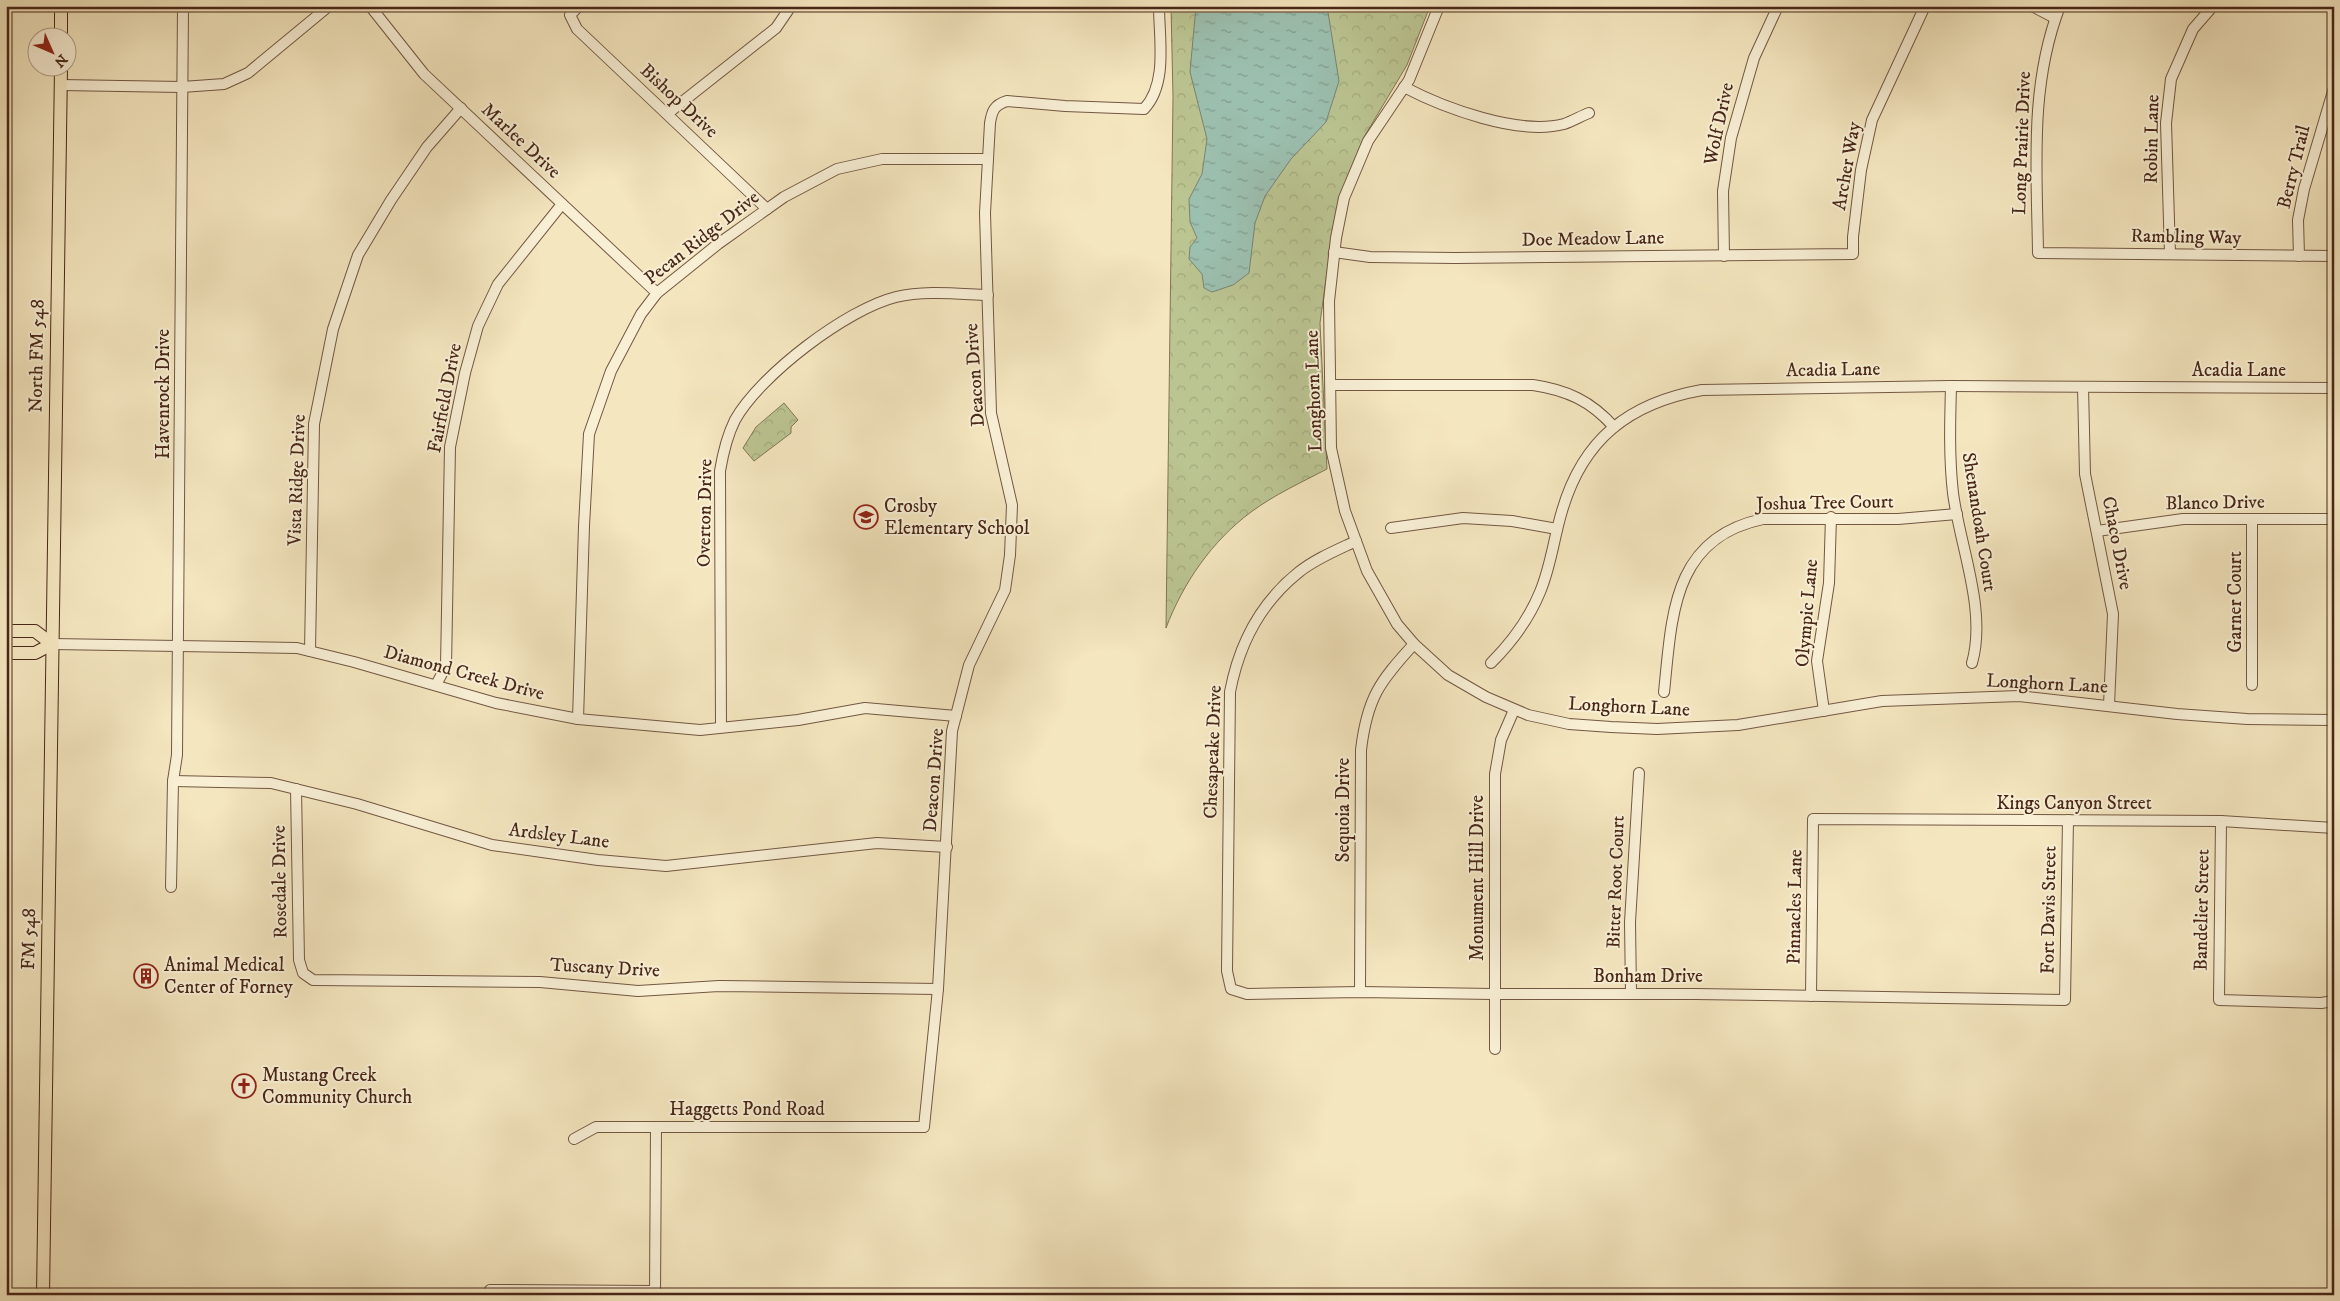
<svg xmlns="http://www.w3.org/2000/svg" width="2340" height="1301" font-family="'IM FELL DW Pica',serif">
	<defs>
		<pattern id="park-crowns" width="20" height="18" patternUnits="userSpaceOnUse" patternTransform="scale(1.25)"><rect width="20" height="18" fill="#bbc592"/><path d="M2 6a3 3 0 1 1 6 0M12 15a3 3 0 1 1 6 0" fill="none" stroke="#a2a97d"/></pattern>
		<pattern id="water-ripples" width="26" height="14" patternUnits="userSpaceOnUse" patternTransform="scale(1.25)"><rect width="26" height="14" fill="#9cc0b0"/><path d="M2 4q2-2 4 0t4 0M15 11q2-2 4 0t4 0" fill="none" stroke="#819c8e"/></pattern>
	</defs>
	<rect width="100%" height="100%" fill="#f4e6bf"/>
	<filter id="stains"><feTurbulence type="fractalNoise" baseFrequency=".004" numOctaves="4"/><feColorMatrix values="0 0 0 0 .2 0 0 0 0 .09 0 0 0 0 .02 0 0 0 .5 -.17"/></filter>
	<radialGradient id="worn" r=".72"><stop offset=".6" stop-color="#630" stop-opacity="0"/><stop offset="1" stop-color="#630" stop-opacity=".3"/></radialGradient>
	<g fill="url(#park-crowns)" stroke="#827655">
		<path d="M1171,6h259l-23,59 -43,72 -18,43 -12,41 -14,102 7,146c-25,13 -53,26 -76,43 -39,29 -68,71 -85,116l7,-531z"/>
		<polygon points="784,403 798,420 791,427 791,433 754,461 743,448 756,427"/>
	</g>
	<polygon fill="url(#water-ripples)" stroke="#7a8373" points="1196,6 1327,6 1339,81 1326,122 1291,159 1265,196 1255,223 1249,273 1233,285 1212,292 1204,288 1202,274 1189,259 1190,247 1197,238 1190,222 1189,199 1202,174 1207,139 1190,72"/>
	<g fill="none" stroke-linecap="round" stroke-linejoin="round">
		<g stroke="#735742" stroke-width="12">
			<g id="minor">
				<polyline points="370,6 424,74 657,293"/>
				<polyline points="579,6 570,15 577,29 767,209"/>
				<polyline points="1439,6 1409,80 1368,141 1344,198 1336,238 1329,301 1331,448 1345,511 1367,571 1397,624 1414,644 1448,675 1486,697 1528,715 1569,724 1611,727 1657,729 1738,725 1882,701 2019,696 2177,714 2247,719 2334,720"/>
				<polyline points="2032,6 2055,18"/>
				<path d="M2060,6c-31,80 -23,164 -22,247l296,3"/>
				<polyline points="60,85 182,87 224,84 248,73 329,6"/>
				<path d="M1404,87c40,21 115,49 160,37 9,-3 17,-8 25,-11"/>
				<polyline points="667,114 776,28 791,6"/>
				<polyline points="1334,252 1370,257 1455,258 1853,254 1853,237 1861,170 1872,120 1925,6"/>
				<polyline points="2170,254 2166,123 2171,79 2193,29 2213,6"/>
				<polyline points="1724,256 1723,191 1731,138 1754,58 1778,6"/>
				<polyline points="2299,256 2298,220 2304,189 2334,88"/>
				<path d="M1331,385h202c34,5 58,16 81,42"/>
				<path d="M1951,386c-1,36 -2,72 2,107 7,54 34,117 19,170"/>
				<polyline points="2083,387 2085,474 2113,614 2109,705"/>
				<polyline points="1391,528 1463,518 1512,521 1557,529"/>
				<polyline points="2097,531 2183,519 2334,519"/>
				<path d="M1356,541c-19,9 -41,18 -57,31 -39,31 -60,72 -69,120l-3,279 4,18 16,5 113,-2 133,2h203l369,6 3,-180"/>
				<polyline points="52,644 297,648 354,662 496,703 578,719 700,730 798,720 865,708 956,716"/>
				<polyline points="310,651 314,424 333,329 358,255 391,200 427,147 461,108"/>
				<path d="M1491,663c21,-21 38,-44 49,-71 11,-26 14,-55 22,-81 21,-72 67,-108 140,-121l249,-4 383,2"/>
				<polyline points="436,685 446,666 450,447 465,373 478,326 498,284 562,204"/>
				<polyline points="2252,685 2252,519"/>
				<path d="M1664,692c8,-76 8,-154 99,-173h135l59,-5"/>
				<polyline points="1824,711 1817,661 1829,583 1831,517"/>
				<polyline points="578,719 584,526 589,434 611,371 641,314 657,293 718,244 784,197 837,169 882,159 988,159"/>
				<path d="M721,727l-1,-256c3,-18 7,-35 15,-51 25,-45 112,-111 161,-123 29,-7 63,-3 92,-2"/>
				<polyline points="173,781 271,783 357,804 492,845 598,860 666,866 877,843 947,847"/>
				<polyline points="296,789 299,960 303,973 313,980 540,982 638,991 719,986 938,989"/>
				<polyline points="2221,821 2219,1000 2321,1003 2334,1001"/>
				<polyline points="171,887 173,781 177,755 183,6"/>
				<path d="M1360,992l1,-242c6,-52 19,-69 53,-106"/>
				<polyline points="1631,993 1630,922 1639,773"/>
				<polyline points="1811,996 1813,819 2221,821 2334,828"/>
				<polyline points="1495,1049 1495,774 1501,740 1514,710"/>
				<path d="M574,1139l22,-12h328l14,-138 14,-258 17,-66 36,-75 5,-35 2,-50 -21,-92 -6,-200 5,-90c2,-12 4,-18 17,-22l58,5 79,3c24,-25 15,-71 15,-103"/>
				<polyline points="490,1295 490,1290 655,1291"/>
				<polyline points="655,1295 656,1127"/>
			</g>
		</g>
		<g stroke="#482718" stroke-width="14">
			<g id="major">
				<polyline points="61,38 61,6"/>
				<polyline points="6,631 35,631 52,644"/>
				<polyline points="6,653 35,653 52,644"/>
				<polyline points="43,1295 61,68"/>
			</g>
		</g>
		<use href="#minor" stroke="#f8efd5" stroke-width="10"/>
		<use href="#major" stroke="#f4e6bf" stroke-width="12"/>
	</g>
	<defs>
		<g id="school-ring" transform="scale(1.25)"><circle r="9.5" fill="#f8efd5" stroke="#8f2418" stroke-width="1.5"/><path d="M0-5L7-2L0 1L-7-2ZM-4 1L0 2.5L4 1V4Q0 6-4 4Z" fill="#8f2418"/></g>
		<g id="building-ring" transform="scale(1.25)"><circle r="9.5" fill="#f8efd5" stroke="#8f2418" stroke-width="1.5"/><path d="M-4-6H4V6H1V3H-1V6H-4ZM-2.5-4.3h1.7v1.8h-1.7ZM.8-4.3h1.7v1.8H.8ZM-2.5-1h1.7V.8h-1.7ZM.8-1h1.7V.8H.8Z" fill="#8f2418"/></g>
		<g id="church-ring" transform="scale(1.25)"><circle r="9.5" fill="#f8efd5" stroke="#8f2418" stroke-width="1.5"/><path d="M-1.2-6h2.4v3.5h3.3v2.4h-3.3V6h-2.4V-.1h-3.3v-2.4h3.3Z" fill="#8f2418"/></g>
	</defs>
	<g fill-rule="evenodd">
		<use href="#school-ring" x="866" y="517"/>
		<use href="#building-ring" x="146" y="976"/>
		<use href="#church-ring" x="244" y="1086"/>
	</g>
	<g text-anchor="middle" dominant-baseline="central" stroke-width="4" stroke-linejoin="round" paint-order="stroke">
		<g font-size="19" fill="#482718" stroke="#f8efd5">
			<text transform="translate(679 101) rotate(43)">Bishop Drive</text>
			<text transform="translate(1719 124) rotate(-78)">Wolf Drive</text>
			<text transform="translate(2152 139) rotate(-89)">Robin Lane</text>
			<text transform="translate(521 141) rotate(43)">Marlee Drive</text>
			<text transform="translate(2022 143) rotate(-88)">Long Prairie Drive</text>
			<text transform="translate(1847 166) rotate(-80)">Archer Way</text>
			<text transform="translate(2294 167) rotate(-76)">Berry Trail</text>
			<text transform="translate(2186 237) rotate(1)">Rambling Way</text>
			<text transform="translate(702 238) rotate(-38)">Pecan Ridge Drive</text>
			<text transform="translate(1593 239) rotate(-1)">Doe Meadow Lane</text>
			<text transform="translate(37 356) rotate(-89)">North FM 548</text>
			<text transform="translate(1833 370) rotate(-1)">Acadia Lane</text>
			<text x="2239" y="370">Acadia Lane</text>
			<text transform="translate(975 375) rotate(-94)">Deacon Drive</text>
			<text transform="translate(1314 391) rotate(-92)">Longhorn Lane</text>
			<text transform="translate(163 394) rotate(-90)">Havenrock Drive</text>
			<text transform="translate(445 398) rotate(-79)">Fairfield Drive</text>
			<text transform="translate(297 480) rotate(-88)">Vista Ridge Drive</text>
			<text transform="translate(1825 503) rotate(-1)">Joshua Tree Court</text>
			<text transform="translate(2215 503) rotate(-1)">Blanco Drive</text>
			<text transform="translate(705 513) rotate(-89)">Overton Drive</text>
			<text transform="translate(1979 522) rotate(81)">Shenandoah Court</text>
			<text transform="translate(2117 543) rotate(79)">Chaco Drive</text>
			<text transform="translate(2235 602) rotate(-90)">Garner Court</text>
			<text transform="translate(1807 613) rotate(-85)">Olympic Lane</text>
			<text transform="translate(464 673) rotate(15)">Diamond Creek Drive</text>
			<text transform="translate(2047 684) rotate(3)">Longhorn Lane</text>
			<text transform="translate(1629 707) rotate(3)">Longhorn Lane</text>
			<text transform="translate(1213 752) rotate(-88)">Chesapeake Drive</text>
			<text transform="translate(934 780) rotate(-86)">Deacon Drive</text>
			<text x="2074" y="803">Kings Canyon Street</text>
			<text transform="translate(1343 810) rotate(-90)">Sequoia Drive</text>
			<text transform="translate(559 836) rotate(7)">Ardsley Lane</text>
			<text transform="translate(1477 878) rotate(-90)">Monument Hill Drive</text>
			<text transform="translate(280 882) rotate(-91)">Rosedale Drive</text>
			<text transform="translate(1616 882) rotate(-88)">Bitter Root Court</text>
			<text transform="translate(1795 907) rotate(-89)">Pinnacles Lane</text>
			<text transform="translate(2049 910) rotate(-89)">Fort Davis Street</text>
			<text transform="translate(2202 910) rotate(-89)">Bandelier Street</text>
			<text transform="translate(29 939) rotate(-89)">FM 548</text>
			<text transform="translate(605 968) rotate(3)">Tuscany Drive</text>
			<text x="1648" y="976">Bonham Drive</text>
			<text x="747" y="1109">Haggetts Pond Road</text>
		</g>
		<g font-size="19" fill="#482718" stroke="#f8efd5" text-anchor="start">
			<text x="884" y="506">Crosby<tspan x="884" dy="22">Elementary School</tspan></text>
			<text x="164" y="965">Animal Medical<tspan x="164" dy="22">Center of Forney</tspan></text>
			<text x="262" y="1075">Mustang Creek<tspan x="262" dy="22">Community Church</tspan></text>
		</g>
	</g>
	<rect width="2340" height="1301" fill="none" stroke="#f4e6bf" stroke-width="25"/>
	<rect x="8" y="8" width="2325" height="1286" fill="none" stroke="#482718" stroke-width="2.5"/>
	<rect x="12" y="12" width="2315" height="1276" fill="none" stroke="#482718"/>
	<g transform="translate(52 52) rotate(135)"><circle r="24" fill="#f8efd5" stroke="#b29f89"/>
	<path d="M0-4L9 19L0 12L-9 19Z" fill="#8f2418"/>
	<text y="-8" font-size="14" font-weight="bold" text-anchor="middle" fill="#482718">N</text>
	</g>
	<rect width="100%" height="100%" filter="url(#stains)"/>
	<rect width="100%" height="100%" fill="url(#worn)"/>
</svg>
